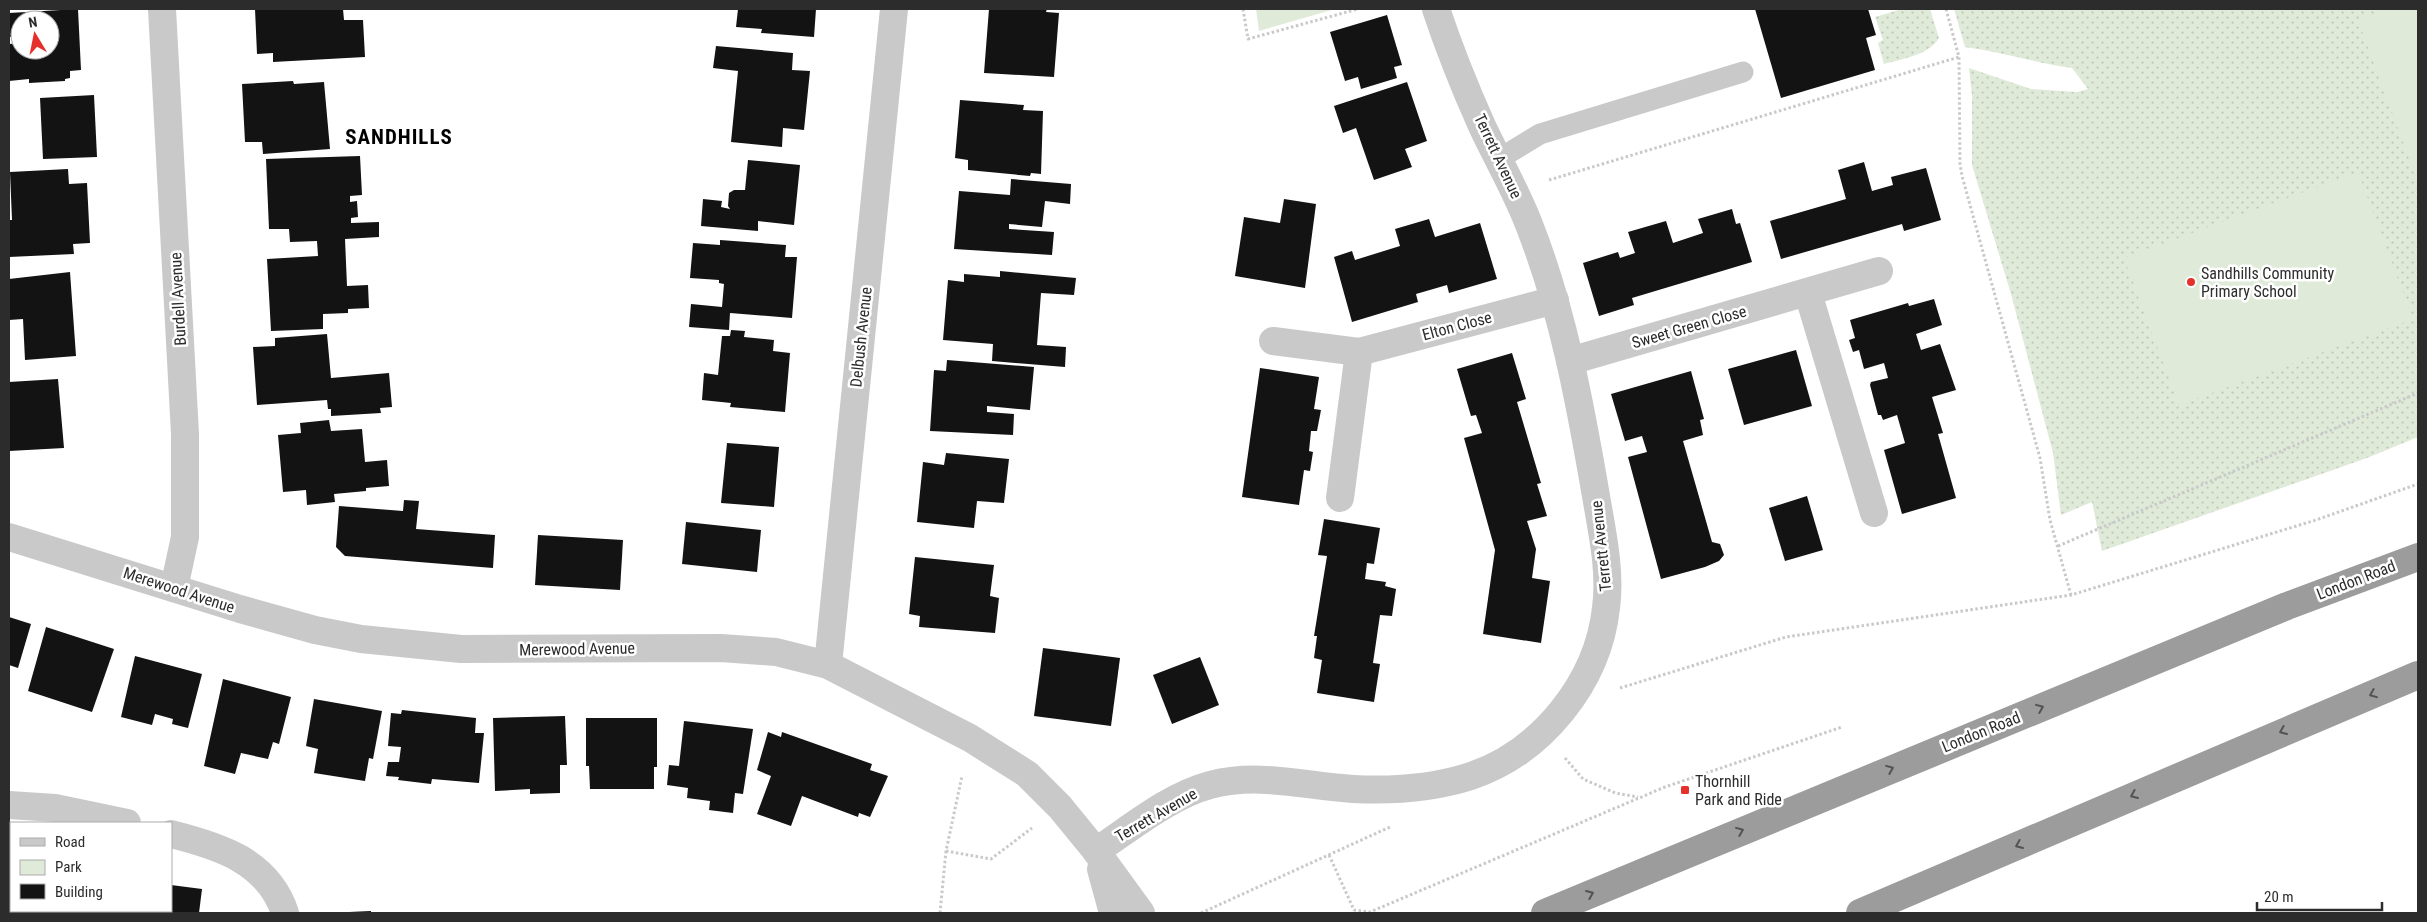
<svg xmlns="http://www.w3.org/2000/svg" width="2427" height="922" font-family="'Roboto Condensed',sans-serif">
	<defs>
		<pattern id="grass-dots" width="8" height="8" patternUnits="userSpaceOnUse" patternTransform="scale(1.25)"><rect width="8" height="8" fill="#e0ead9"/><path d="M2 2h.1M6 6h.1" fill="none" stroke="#c0c9ba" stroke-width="1.8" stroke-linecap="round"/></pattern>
	</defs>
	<rect width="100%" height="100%" fill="#fff"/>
	<g fill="url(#grass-dots)">
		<path d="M1902,9h28l9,29c-10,17 -37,21 -55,26l-6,-21 5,-3 -8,-23z"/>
		<path d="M1954,9h464v428l-51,21 -265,93 -10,-49 -31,13 -8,-62 -42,-159 -39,-129v-70l-3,-27 62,21 46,3 11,-3 -16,-21c-36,-5 -71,-16 -107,-21z"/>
	</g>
	<g fill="#e0ead9">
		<polygon points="1256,9 1335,9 1259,31"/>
		<polygon points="2387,9 2418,9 2418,183 2358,20"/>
		<polygon points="2358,172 2413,319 2179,405 2124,258"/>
	</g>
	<g fill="#131313">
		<polygon points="78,9 81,70 70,71 70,78 65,79 65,81 29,83 29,79 9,81 9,44 20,43 20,50 50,50 50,20 20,20 20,36 9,37 9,13"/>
		<polygon points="255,9 343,9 344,20 363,20 365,57 273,62 273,53 257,54"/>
		<polygon points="738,9 816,9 814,37 761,33 762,29 736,27"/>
		<polygon points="989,9 1047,9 1046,12 1059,13 1054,77 984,73"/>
		<polygon points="1755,9 1868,9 1876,35 1866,38 1875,70 1781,98"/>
		<polygon points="1387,15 1402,65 1394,67 1397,78 1361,89 1358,77 1345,81 1330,32"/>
		<polygon points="716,46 793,53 792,70 810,71 804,130 783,128 782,147 731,142 738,71 713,68"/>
		<polygon points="293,81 294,84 324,82 330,149 263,154 262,142 245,142 242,84"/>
		<polygon points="1407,82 1427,141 1405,149 1412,167 1374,180 1356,128 1343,133 1334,106"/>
		<polygon points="94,95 97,157 43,159 40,98"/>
		<polygon points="960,100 1024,105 1023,110 1043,111 1041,174 1031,173 1030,176 968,170 968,160 955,158"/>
		<polygon points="360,156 362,195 350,196 350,202 357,201 358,217 351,218 351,223 379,222 379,237 345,239 347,286 368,285 369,308 348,309 348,313 323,314 323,329 271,331 267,259 318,256 317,241 290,242 289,229 269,229 266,159"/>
		<polygon points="748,160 800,165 794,225 758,221 758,231 701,226 703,199 722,201 721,207 730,209 728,206 729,193 734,190 745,190"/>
		<polygon points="1864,162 1872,191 1893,185 1891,177 1926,168 1941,220 1904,231 1902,224 1781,259 1770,221 1846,199 1838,170"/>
		<polygon points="68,169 69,184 87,183 90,243 73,244 74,254 9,257 9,220 12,220 10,172"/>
		<polygon points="1011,179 1071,184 1070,204 1045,201 1042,227 1009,224 1009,229 1054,232 1052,255 954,249 959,191 1010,195"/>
		<polygon points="1284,199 1316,204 1305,288 1235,276 1244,217 1280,223"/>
		<polygon points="1732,209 1736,224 1740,223 1752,262 1632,298 1634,305 1599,316 1583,263 1618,252 1620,258 1635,253 1628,232 1666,221 1673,243 1703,233 1698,219"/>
		<polygon points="1429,219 1435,237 1480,223 1497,279 1449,293 1447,285 1416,294 1418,302 1352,322 1334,257 1352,251 1355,260 1400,246 1395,229"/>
		<polygon points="720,240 786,245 785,257 797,257 792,318 730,313 729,330 689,327 691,304 722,307 724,284 719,283 719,280 690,278 693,243 720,245"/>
		<polygon points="1000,271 1076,278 1074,295 1041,293 1037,345 1066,347 1065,367 992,361 993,344 943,340 948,280 964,282 964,274 1000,277"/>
		<polygon points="70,272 76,356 25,360 23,319 9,320 9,279"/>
		<polygon points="1934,299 1942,325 1916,334 1921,350 1940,344 1956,390 1932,397 1943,433 1938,434 1956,498 1902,514 1884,450 1905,443 1897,415 1883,420 1881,415 1878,415 1870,385 1871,382 1888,378 1884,363 1864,369 1859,350 1853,352 1849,340 1855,338 1850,320 1908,303 1909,306"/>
		<polygon points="731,330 745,331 744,337 774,340 773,351 790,353 785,412 730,407 731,403 702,400 704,373 718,375 722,336 730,336"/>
		<polygon points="327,334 331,378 389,373 392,407 380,408 381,413 331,416 331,409 328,409 327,400 257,405 253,347 275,346 275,338"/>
		<polygon points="1796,350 1812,406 1744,425 1728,369"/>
		<polygon points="1512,353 1526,399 1517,402 1541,483 1537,484 1547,516 1527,521 1536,549 1532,578 1550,581 1541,643 1483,634 1495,550 1464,438 1482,433 1476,415 1471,416 1457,369"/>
		<polygon points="947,360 1034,367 1030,410 987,406 987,412 1014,414 1013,435 930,431 934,370 946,371"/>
		<polygon points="1260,368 1319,377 1314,409 1321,410 1317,431 1311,431 1309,451 1313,452 1310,471 1304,470 1299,505 1242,497"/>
		<polygon points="1691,371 1704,419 1700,420 1703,435 1683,441 1712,542 1720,544 1724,555 1719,561 1705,567 1661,579 1628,457 1647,452 1642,436 1625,441 1611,394"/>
		<polygon points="58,379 64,448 9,451 9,382"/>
		<polygon points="329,420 331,431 362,429 365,462 387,460 389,486 366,488 366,491 334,494 335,502 307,505 306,490 283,492 278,435 301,433 300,423"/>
		<polygon points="727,443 779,447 774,507 721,503"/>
		<polygon points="946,453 1009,459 1004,503 977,501 974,528 917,522 923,462 944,465"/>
		<polygon points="1807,496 1823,550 1785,561 1769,508"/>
		<polygon points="404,500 419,501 416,529 495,535 493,568 345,556 336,547 339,506 403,511"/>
		<polygon points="1324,519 1380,528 1374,564 1367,563 1365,579 1386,582 1385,586 1396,589 1392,616 1380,615 1373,663 1380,664 1374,702 1317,693 1322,660 1314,658 1317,636 1314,636 1327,556 1318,555"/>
		<polygon points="686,522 761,530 757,572 682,564"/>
		<polygon points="538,535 623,540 620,590 535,585"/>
		<polygon points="915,557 994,565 990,596 999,598 995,633 919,627 920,616 909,614"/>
		<polygon points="9,617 31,624 18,668 9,665"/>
		<polygon points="46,627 114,649 92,712 28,691"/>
		<polygon points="1043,648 1120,658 1111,726 1034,716"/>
		<polygon points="135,656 202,674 188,728 172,724 173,719 155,714 152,725 121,717"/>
		<polygon points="1200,657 1219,705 1172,724 1153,675"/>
		<polygon points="223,679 291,697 279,744 273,742 268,759 241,753 235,774 204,766"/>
		<polygon points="314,699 382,711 373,759 369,758 365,781 314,773 318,749 306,746"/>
		<polygon points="402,710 476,718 475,733 484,733 479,783 432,779 431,784 398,780 399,777 386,776 388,762 399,762 401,747 388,746 391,713 401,714"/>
		<polygon points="565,716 567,765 560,765 560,793 530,794 530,789 495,791 493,718"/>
		<polygon points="586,718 657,718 657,767 654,767 654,789 590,789 589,766 586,766"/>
		<polygon points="684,721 753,729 743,794 735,793 733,813 709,810 710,801 687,798 688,788 667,785 669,765 679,766"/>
		<polygon points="768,732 781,737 782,732 872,764 870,770 888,776 870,817 859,813 858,817 802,796 791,826 757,814 771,776 757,770"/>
		<polygon points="9,865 11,865 11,894 9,893"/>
		<polygon points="171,885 202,889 199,913 142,913 143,911 171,911"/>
		<polygon points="371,911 371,913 349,913 349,912"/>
	</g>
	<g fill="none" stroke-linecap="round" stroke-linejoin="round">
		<g stroke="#c9c9c9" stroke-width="3" stroke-dasharray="2.5 2.5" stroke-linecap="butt">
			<polyline points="1243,9 1248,39 1358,9"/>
			<polyline points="1946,9 1959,57 1960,164 1962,176 2040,458 2050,520 2071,595"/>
			<polyline points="1549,180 1959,57"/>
			<polyline points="2058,546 2418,393"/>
			<polyline points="1620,688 1786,637 2071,595 2316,520 2418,484"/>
			<polyline points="1565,758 1583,779 1615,793 1638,797"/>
			<polyline points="946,851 991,859 1032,828"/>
			<polyline points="1329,855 1354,910 1370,912 1665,787 1842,727"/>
			<polyline points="940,913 946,851 962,776"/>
			<polyline points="1201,913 1390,827"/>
		</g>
		<polyline stroke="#c9c9c9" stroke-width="21" points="1499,159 1540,134 1743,72"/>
		<g stroke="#c9c9c9" stroke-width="28">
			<polyline points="162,9 185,434 185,537 174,588"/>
			<polyline points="1808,293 1874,513"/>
			<polyline points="1273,341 1359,352"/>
			<polyline points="1570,361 1879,271"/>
			<polyline points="1340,498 1359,352 1555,300"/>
			<polyline points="9,537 240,609 315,630 361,639 461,649 721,648 776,652 828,665 970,738 1027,774 1060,807 1096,851 1141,913"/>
			<polyline points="828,665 894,9"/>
			<polyline points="9,805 55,808 127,823"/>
			<path d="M171,834c48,12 97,27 114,79"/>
			<path d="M1096,851c35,-23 73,-55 114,-66 49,-13 94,1 143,4 39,2 81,-1 118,-13 71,-24 127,-94 135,-168 5,-37 -4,-76 -10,-112 -16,-93 -33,-186 -68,-274 -13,-33 -31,-64 -46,-96 -17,-38 -33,-78 -46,-117"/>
			<polyline points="1101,869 1113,913"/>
		</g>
		<g stroke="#9c9c9c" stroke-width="28">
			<polyline points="1545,913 2287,606 2418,557"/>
			<polyline points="1860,913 2418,675"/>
		</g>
	</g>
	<defs><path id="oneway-chevron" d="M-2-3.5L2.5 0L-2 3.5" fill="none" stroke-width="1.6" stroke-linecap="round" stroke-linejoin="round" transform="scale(1.25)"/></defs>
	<g stroke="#535353">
		<use href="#oneway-chevron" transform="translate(2373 694) rotate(158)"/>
		<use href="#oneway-chevron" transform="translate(2040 708) rotate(-22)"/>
		<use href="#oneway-chevron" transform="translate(2283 731) rotate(157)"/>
		<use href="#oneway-chevron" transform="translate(1890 769) rotate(-22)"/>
		<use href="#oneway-chevron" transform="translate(2134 795) rotate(157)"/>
		<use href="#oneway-chevron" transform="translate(1740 831) rotate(-22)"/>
		<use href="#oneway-chevron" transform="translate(2019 845) rotate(157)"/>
		<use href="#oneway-chevron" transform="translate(1590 894) rotate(-23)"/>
	</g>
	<g fill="#e6302b" stroke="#fff" stroke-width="2">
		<circle cx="2191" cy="282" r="5"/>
		<rect x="1680" y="785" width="10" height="10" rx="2.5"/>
	</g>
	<g text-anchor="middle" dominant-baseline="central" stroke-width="5" stroke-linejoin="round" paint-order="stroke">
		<g font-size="16" fill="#2c2c2c" stroke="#fff">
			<text transform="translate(1498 156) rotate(65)">Terrett Avenue</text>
			<text transform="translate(178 299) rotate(-93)">Burdell Avenue</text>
			<text transform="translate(1457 326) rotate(-15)">Elton Close</text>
			<text transform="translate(1689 327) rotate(-16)">Sweet Green Close</text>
			<text transform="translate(861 337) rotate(-84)">Delbush Avenue</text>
			<text transform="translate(1601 546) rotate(-96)">Terrett Avenue</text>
			<text transform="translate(2356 580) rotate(-21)">London Road</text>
			<text transform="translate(179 590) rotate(18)">Merewood Avenue</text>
			<text transform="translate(577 649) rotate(-1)">Merewood Avenue</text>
			<text transform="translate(1981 732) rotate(-22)">London Road</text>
			<text transform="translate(1156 815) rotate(-30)">Terrett Avenue</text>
		</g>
		<g font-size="16" fill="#2c2c2c" stroke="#fff" text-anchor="start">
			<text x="2201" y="273">Sandhills Community<tspan x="2201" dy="18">Primary School</tspan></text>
			<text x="1695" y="781">Thornhill<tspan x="1695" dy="18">Park and Ride</tspan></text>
		</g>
		<g font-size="21" font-weight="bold" letter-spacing="1" fill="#000" stroke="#fff">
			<text x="399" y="137">SANDHILLS</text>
		</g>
	</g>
	<rect width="2427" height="922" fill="none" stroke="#2c2c2c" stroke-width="20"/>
	<rect x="10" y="822" width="162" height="90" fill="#ffffff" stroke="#ababab"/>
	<rect x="20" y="838" width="25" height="8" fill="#c9c9c9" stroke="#ababab"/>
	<text x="55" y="847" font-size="15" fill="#2c2c2c">Road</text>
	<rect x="20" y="860" width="25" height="15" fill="#e0ead9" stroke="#ababab"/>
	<text x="55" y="872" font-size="15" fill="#2c2c2c">Park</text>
	<rect x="20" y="884" width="25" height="15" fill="#131313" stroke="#ababab"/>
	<text x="55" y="897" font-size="15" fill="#2c2c2c">Building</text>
	<g transform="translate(35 35) rotate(350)"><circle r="24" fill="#ffffff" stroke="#ababab"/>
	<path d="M0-4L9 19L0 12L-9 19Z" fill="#e6302b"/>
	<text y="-8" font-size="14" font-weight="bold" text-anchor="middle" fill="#2c2c2c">N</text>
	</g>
	<path d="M2257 902v8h125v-8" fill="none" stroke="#2c2c2c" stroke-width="2.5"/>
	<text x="2264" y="902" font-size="15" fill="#2c2c2c" stroke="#ffffff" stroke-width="4" paint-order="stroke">20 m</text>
</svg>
